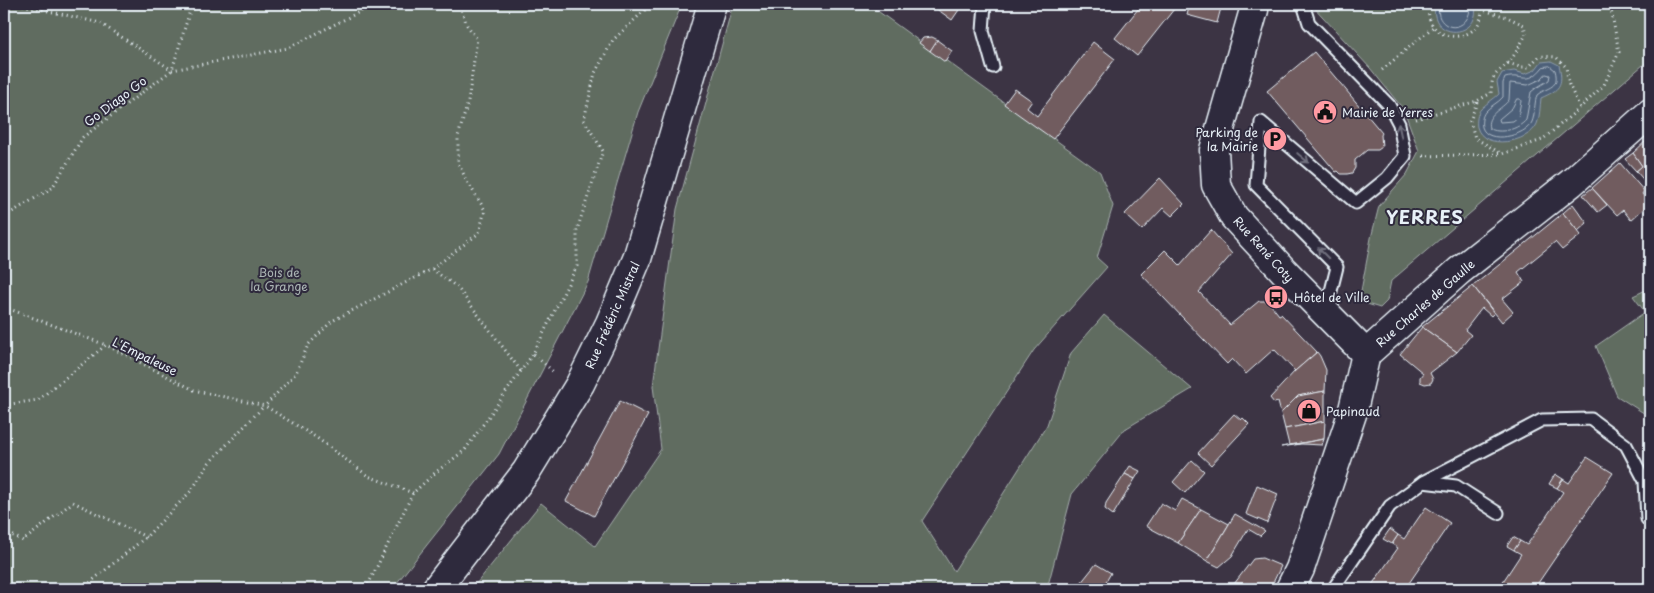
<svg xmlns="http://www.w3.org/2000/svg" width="1654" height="593" font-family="'Playpen Sans',sans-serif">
	<rect width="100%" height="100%" fill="#3c3444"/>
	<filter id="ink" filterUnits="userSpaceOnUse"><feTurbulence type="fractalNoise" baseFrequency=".02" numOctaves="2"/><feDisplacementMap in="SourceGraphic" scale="10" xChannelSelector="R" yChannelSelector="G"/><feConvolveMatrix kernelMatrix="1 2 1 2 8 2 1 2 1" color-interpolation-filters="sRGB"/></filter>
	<g filter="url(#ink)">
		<g fill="#616c60" stroke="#a4aeac">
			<polygon points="4,4 682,4 638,112 588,282 499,454 392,589 4,589"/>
			<polygon points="733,4 868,4 1100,172 1113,206 1097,258 1107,267 1034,350 922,521 954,571 1047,425 1071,353 1104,315 1192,389 1125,429 1072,494 1047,589 472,589 541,503 595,546 661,449 653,386 677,209"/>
			<polygon points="1311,4 1650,4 1650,59 1391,281 1387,301 1380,308 1367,304 1361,291 1371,238 1379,206 1407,174 1419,151 1404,110 1370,68"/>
			<polygon points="1650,288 1650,417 1617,396 1596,346 1645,312 1633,296"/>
		</g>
		<g fill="#4e6179" stroke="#8c9bac">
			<path d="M1435,4h40c7,36 -47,37 -40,0z"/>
			<path d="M1551,61l8,4c5,21 0,25 -18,33 -1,8 -1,19 -4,26 -8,19 -54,27 -60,3 -1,-5 0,-14 4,-18 3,-4 13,-10 18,-15l-2,-12 5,-9 12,-2 11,3 10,-4 6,-8z"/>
		</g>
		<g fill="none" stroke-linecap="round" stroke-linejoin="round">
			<g stroke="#aab7c5" stroke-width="1">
				<path d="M1439,4c0,4 -1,8 0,12 7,18 33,13 31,-12"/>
				<path d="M1550,66l5,4c5,19 -7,16 -18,25 -3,9 -2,20 -5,27 -6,14 -45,23 -50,5 -1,-5 0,-11 3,-15 5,-6 13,-9 18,-15v-14l2,-5c18,-5 22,9 38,-11z"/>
				<path d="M1546,74l4,1 -1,5 -13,8 -5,4 -5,28c-7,9 -27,15 -37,8 -4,-13 13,-19 20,-28l1,-17 18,2 13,-6z"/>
				<polygon points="1517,99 1520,99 1521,101 1518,117 1513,121 1500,122 1499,119 1512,108"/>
			</g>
		</g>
		<g fill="#715b5f" stroke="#e8f1f8">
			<polygon points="930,4 963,4 952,20"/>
			<polygon points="1142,4 1178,4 1137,56 1115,38"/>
			<polygon points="1190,4 1222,4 1217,23 1187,15"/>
			<polygon points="932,37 938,40 930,51 919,43 923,38"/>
			<polygon points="937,40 952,51 945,62 930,51"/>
			<polygon points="1093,42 1115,59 1053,139 1004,104 1015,89 1032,101 1027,108 1037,116"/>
			<polygon points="1314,52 1382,133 1381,135 1382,147 1378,150 1367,150 1355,160 1355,168 1352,173 1347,174 1341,174 1338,171 1336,172 1267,91"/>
			<polygon points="1649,138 1650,141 1650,183 1648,185 1636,171 1642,166 1633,153"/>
			<polygon points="1633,153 1642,166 1636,171 1625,159"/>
			<polygon points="1620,163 1644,191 1642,194 1650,203 1631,220 1623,210 1617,215 1592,188"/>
			<polygon points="1160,178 1184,204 1172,216 1163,208 1142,230 1125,214"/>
			<polygon points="1592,188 1607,205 1598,212 1583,195"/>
			<polygon points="1573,204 1587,223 1578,231 1563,213"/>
			<polygon points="1563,213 1581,235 1562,250 1555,242 1518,272 1524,282 1502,299 1513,312 1502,322 1473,286"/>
			<polygon points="1211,230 1232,254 1199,292 1230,325 1259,301 1268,301 1279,315 1281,314 1317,352 1295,371 1274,349 1246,374 1232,359 1227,364 1141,274 1165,250 1180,265"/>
			<polygon points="1473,286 1494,313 1491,316 1482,308 1465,330 1471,335 1457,352 1422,327"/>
			<polygon points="1422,327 1457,352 1430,373 1433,379 1431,383 1425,384 1420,382 1420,377 1423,373 1400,354"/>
			<polygon points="1317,352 1320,356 1326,370 1325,391 1298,396 1281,413 1278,402 1274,403 1270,398 1295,371"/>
			<polygon points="1325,391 1325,421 1285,429 1281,413 1298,396"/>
			<polygon points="620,401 648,415 594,516 566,501"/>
			<polygon points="1234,414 1241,420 1243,418 1249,424 1211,465 1198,453"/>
			<polygon points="1325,421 1324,439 1289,445 1285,429"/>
			<polygon points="1324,439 1322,445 1301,444 1281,447"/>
			<polygon points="1587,457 1613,473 1534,589 1510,589 1502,583 1521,554 1514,550 1520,541 1527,545 1563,492 1557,488 1563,479 1569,483"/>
			<polygon points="1192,460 1204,471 1185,493 1173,482"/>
			<polygon points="1130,466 1140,471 1135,479 1125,474"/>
			<polygon points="1125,474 1135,479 1113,515 1105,509 1106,503"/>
			<polygon points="1555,474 1563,479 1557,488 1549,484"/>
			<polygon points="1257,485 1278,494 1267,523 1246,514"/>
			<polygon points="1182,499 1201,509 1178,543 1146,526 1161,503 1175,511"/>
			<polygon points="1426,507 1450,523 1405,589 1369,589 1398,548 1392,544 1398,535 1404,539"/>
			<polygon points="1201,509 1229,524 1207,561 1178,543"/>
			<polygon points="1235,514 1265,531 1260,536 1248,529 1232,556 1219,567 1207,561"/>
			<polygon points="1390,529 1398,535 1392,544 1383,539"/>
			<polygon points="1513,537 1520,541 1514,550 1507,546"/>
			<polygon points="1262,558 1281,566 1270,589 1234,589 1231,588 1253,559"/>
			<polygon points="1096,564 1111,573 1104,585 1111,589 1076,589"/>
		</g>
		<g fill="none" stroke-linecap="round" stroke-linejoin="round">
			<g stroke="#e8f1f8" stroke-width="15">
				<g id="service">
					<polyline points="985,4 983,31 993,67"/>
					<polyline points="1303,4 1309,23 1389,105 1399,124 1405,156 1387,178 1356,203 1261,122 1256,185 1337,267 1326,311"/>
					<polyline points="1423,482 1456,486 1498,513"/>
					<polyline points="1333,589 1390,506 1423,482 1542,420 1591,419 1626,445 1645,481 1647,519 1650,522"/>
				</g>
			</g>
			<g stroke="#e8f1f8" stroke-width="31">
				<g id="tertiary">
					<polyline points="1253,4 1254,10 1214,150 1216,185 1234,217 1284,271 1366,354"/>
					<polyline points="436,589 526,472 580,384 610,323 637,259 712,4"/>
					<polyline points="1290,589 1300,569 1352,414 1366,354 1459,271 1571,183 1650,113"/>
				</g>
			</g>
			<g stroke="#e8f1f8" stroke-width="3" stroke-dasharray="1 4" stroke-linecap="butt">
				<polyline points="18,4 100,23 172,70 288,48 367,8 371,4"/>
				<path d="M1429,4c-7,44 60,42 52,0"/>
				<polyline points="1508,63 1520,67 1529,67 1539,56 1556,57 1566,67 1569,85 1580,108"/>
				<polyline points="1382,70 1433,27"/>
				<polyline points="1477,102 1470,121 1475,138 1502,154"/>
				<path d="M1416,119l61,-18 14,-8c1,-20 4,-17 17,-30 7,-7 12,-19 18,-28l-2,-10 -17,-8 -24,-7"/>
				<polyline points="1423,156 1502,154 1542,140 1580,108 1604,85 1619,52 1610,4"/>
				<polyline points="4,217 52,188 83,137 172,70 192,4"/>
				<polyline points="432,269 457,287 521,371"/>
				<polyline points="4,307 106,345"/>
				<polyline points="533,354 555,373"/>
				<polyline points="4,405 38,400 106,345 194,390 265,406"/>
				<polyline points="413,493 368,476 317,438 265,406 296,373 308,345 332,321 432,269 479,233 485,210 468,183 458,163 458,137 468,102 477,39 467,25 459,4"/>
				<polyline points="4,531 23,541 73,502 146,537"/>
				<polyline points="82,589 146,537 192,490 209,463 264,406"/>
				<polyline points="366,589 413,493 436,472 465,450 533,354 577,266 577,230 603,151 584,120 595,73 613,40 646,9 647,4"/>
			</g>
			<use href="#service" stroke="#2f2a3d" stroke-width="11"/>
			<use href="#tertiary" stroke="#2f2a3d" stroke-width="28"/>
		</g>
		<defs><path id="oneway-shaft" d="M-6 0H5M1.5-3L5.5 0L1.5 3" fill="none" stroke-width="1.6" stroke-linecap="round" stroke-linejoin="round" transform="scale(1.25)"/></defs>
		<g stroke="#70707e">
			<use href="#oneway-shaft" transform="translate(1400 131) rotate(-102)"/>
			<use href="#oneway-shaft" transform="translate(1303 158) rotate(40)"/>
			<use href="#oneway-shaft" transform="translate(1323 253) rotate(-135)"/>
		</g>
	</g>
	<defs>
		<g id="civic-disc" transform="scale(1.25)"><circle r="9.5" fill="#ff9aa2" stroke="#2f2a3d"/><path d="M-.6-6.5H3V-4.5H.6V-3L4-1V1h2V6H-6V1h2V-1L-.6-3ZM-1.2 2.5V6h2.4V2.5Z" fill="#111"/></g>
		<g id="parking-disc" transform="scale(1.25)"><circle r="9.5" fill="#ff9aa2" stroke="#2f2a3d"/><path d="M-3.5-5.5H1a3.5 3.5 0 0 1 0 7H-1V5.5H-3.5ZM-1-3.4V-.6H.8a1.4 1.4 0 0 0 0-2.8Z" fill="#111"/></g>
		<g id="bus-disc" transform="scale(1.25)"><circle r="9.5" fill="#ff9aa2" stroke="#2f2a3d"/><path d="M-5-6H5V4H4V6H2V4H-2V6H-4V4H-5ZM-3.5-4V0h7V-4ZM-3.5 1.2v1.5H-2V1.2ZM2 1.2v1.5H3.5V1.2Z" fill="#111"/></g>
		<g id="shop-disc" transform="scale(1.25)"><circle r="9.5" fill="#ff9aa2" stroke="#2f2a3d"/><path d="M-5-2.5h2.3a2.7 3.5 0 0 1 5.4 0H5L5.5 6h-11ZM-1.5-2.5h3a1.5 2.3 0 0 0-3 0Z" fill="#111"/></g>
	</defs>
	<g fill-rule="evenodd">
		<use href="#civic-disc" x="1325" y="112"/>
		<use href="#parking-disc" x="1275" y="139"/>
		<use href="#bus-disc" x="1276" y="297"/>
		<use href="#shop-disc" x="1309" y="411"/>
	</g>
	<g text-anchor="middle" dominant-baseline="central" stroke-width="4" stroke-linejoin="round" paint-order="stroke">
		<g font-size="12" fill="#e8f1f8" stroke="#2f2a3d">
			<text transform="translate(115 101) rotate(-37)">Go Diago Go</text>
			<text transform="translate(1264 249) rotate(48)">Rue René Coty</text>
			<text transform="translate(1425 303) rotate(-41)">Rue Charles de Gaulle</text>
			<text transform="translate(612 315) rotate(-66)">Rue Frédéric Mistral</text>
			<text transform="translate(145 356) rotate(26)">L'Empaleuse</text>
		</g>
		<g font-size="12" fill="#e8f1f8" stroke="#2f2a3d" text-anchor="start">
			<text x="1342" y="112">Mairie de Yerres</text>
			<text x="1258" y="132" text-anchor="end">Parking de<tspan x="1258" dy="14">la Mairie</tspan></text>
			<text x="1294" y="297">Hôtel de Ville</text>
			<text x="1326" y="411">Papinaud</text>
		</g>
		<g font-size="12" fill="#abb5b4" stroke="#2f2a3d">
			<text x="279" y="272">Bois de<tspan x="279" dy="14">la Grange</tspan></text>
		</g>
		<g font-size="18" font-weight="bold" letter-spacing="1" fill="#e8f1f8" stroke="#2f2a3d">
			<text x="1425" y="216">YERRES</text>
		</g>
	</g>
	<rect width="1654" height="593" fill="none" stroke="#2f2a3d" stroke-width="20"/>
	<rect x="10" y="10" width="1634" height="573" fill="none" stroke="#e8f1f8" stroke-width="2" filter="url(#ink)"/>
</svg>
